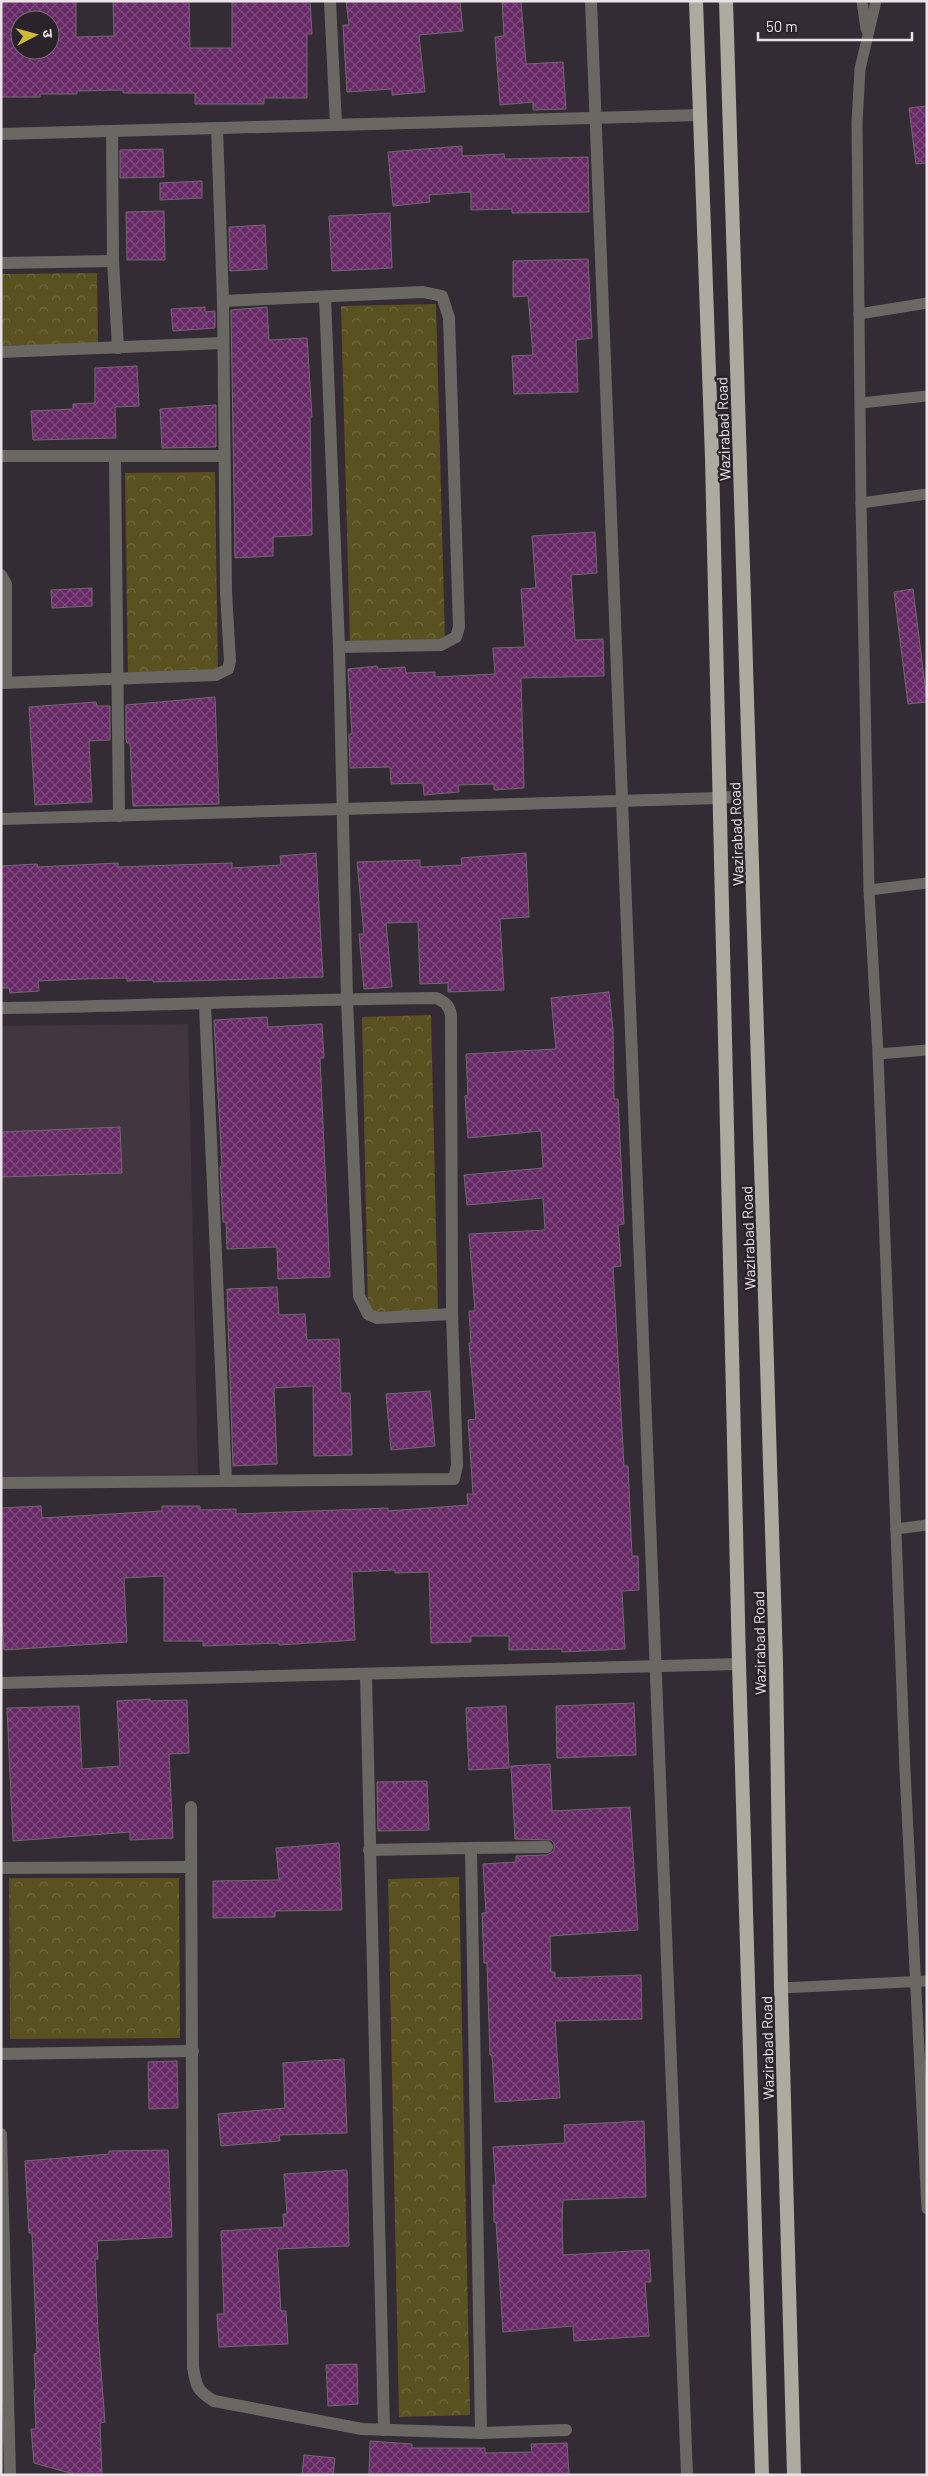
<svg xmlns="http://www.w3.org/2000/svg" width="928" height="2476" font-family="Barlow,'Noto Sans Devanagari',sans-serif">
	<defs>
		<pattern id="forest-crowns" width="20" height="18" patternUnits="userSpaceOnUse" patternTransform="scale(1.25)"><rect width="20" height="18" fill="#595120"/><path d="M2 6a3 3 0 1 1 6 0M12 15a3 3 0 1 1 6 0" fill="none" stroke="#716a40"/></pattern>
		<pattern id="building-cross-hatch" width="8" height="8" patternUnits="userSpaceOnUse" patternTransform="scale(1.25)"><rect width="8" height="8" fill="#682a67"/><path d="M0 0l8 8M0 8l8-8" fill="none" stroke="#7e497d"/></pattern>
	</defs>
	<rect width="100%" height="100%" fill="#342c34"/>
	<polygon fill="#423641" points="188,1024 198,1474 1,1478 1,1026"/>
	<g fill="url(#forest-crowns)">
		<polygon points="97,273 98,344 1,346 1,274"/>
		<polygon points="436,304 445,641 350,643 341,306"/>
		<polygon points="215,472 218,675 128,677 125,473"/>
		<polygon points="431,1015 438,1311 368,1313 362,1017"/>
		<polygon points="459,1877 470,2415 399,2417 388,1879"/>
		<polygon points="9,1878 179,1878 180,2038 10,2039"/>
	</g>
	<g fill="url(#building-cross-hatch)" stroke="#726871" fill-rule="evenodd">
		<path d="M1,1h75v36l38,-1 -1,-35h76l1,47h42v-47h78l2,33h-5v64h-43v6h-69v-11h-72v-3l-46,1v3h-37v3h-39zM20,20h30v30h-30z"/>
		<polygon points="346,1 460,1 463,31 419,35 425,92 392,95 392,89 347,92 343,25 349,25"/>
		<polygon points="502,1 521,1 526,64 563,62 566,109 533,110 533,102 500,105 495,37 504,36"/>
		<polygon points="926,106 927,163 916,164 909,108"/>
		<polygon points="462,146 462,156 504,154 505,159 588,157 589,212 512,213 512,209 471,210 471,192 429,195 430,202 393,206 388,152"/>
		<polygon points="163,149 164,177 120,178 120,150"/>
		<polygon points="202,181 202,198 160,200 160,183"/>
		<polygon points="164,211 165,260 127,260 126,212"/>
		<polygon points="390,213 392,268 332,271 329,216"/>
		<polygon points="265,225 267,269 230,271 229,227"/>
		<polygon points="588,259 592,338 576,340 578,392 514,394 512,356 533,355 528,296 513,297 513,261"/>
		<polygon points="205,307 205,312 215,311 215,328 173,331 171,309"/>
		<polygon points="267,307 269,340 307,338 312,417 310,417 312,535 273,537 273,556 235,558 231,310"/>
		<polygon points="137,366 139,406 115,407 116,438 33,440 31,411 73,409 73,404 95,403 95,368"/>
		<polygon points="216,405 216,447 162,448 160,409"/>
		<polygon points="595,532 597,573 571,575 575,640 603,639 604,676 521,678 524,788 494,790 494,784 458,785 459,792 424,795 423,783 391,784 390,767 350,768 349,734 352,734 348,669 377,666 378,669 405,667 406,673 435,672 435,677 495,674 493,648 525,647 521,589 536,588 532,536"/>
		<polygon points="92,588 92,606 52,608 51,590"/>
		<polygon points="913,589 927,702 908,704 894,592"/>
		<polygon points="215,697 219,804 133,806 130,743 127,743 126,739 126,705"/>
		<polygon points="96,702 97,706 110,706 110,740 89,741 92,802 35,805 29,707"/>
		<polygon points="316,853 323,977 153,982 153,980 127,981 127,978 82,979 38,981 39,991 10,993 9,988 1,988 1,866 37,864 38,867 118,863 118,867 232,863 232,868 281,865 280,856"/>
		<polygon points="526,853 529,917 500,919 504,990 448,992 448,983 420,984 418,922 386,923 392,987 364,989 359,934 364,934 357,862 420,860 420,867 462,865 461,858"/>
		<polygon points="609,992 613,1029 614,1099 618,1099 624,1224 618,1225 621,1266 613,1267 624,1466 628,1466 632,1556 638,1556 639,1590 622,1591 625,1649 562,1652 562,1649 509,1650 509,1636 471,1636 471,1642 431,1643 429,1572 395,1573 395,1570 352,1572 355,1640 279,1645 279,1643 203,1646 203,1641 164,1641 164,1576 124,1578 127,1642 4,1650 1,1613 1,1508 41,1506 42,1518 162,1511 162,1506 200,1506 200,1510 236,1509 236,1514 388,1508 388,1511 468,1505 467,1494 473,1494 468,1420 476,1419 469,1343 471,1343 469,1311 475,1311 469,1234 545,1230 543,1198 467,1205 464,1175 543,1168 541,1131 468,1138 465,1096 468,1095 466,1054 556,1049 551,998"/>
		<polygon points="267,1017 268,1027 322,1024 324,1058 320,1058 330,1277 278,1279 277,1247 227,1249 226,1222 223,1222 220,1167 222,1166 214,1020"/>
		<polygon points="120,1127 122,1173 1,1177 1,1132"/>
		<polygon points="277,1287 279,1315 305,1314 307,1340 339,1339 341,1393 350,1393 352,1455 314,1456 313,1386 274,1388 277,1464 233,1466 227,1289"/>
		<polygon points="430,1391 435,1446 391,1450 386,1394"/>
		<polygon points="150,1699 150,1701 187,1700 189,1753 169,1754 173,1838 130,1840 130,1832 13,1841 7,1708 79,1706 82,1769 120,1766 117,1701"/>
		<polygon points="634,1703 636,1755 557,1758 556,1706"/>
		<polygon points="506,1706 509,1768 469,1770 466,1708"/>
		<polygon points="550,1764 552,1811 630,1807 638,1930 550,1936 551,1972 555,1972 555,1978 641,1975 642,2019 555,2021 560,2098 495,2102 492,2055 490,2055 487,1963 484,1963 482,1913 486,1913 483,1864 516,1862 516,1856 547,1855 554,1851 554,1843 551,1840 515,1839 511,1766"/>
		<polygon points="427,1781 429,1830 378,1831 377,1782"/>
		<polygon points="339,1843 342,1910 275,1911 275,1917 213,1918 213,1881 279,1880 276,1848"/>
		<polygon points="344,2059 347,2133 279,2135 280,2141 221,2146 218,2114 285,2108 283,2063"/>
		<polygon points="177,2061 178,2108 149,2109 148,2062"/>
		<polygon points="644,2121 646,2197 563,2200 562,2221 563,2255 649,2250 651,2282 645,2282 649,2336 574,2341 573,2326 503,2332 496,2222 494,2222 493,2185 496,2185 493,2147 565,2143 564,2125"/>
		<polygon points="168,2150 172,2237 97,2241 98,2259 95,2259 98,2332 105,2422 100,2423 102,2475 77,2475 34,2463 31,2429 36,2429 34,2390 36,2390 34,2354 37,2353 32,2233 29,2233 25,2161 109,2154 109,2151"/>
		<polygon points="347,2170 349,2246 277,2249 281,2311 286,2311 288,2344 219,2347 217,2314 224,2314 221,2231 284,2227 283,2214 287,2214 284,2174"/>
		<polygon points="357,2364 358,2404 328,2406 326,2365"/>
		<polygon points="370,2441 412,2444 412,2448 485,2448 485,2453 532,2452 531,2444 567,2443 569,2475 369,2475"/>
		<polygon points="304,2455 335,2458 333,2475 302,2475"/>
	</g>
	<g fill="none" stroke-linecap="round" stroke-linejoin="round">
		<g stroke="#696863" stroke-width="11">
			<polyline points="862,1 866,29"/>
			<polyline points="876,1 860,69 857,123 861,503 869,890 878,1054 905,1771 927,2209"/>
			<polyline points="859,314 927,303"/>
			<polyline points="861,403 927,396"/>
			<polyline points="861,503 927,494"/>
			<polyline points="869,890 927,883"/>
			<polyline points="878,1054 927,1050"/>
			<polyline points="896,1529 927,1525"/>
			<polyline points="781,1988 927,1981"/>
		</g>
		<g stroke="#696863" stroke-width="12">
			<polyline points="330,1 336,125"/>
			<polyline points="591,1 687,2475"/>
			<polyline points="112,131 113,261 118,348"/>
			<polyline points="1,134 700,115"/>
			<polyline points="1,263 113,261"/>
			<polyline points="325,297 339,647 347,999 359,1296 368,1314 377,1318 452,1314"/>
			<polyline points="223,301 423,292 442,296 449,318 459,627 456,637 441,645 339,647"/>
			<polyline points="1,352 222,343"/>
			<polyline points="1,456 224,456"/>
			<polyline points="115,457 119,816"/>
			<polyline points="1,575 6,584 6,683"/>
			<polyline points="1,683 216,675 228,669 230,661 226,592 223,301 217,128"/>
			<polyline points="1,819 720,798 751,795"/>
			<polyline points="205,1005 226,1481"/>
			<path d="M1,1008c145,-2 290,-9 435,-10 9,4 13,7 15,17l1,299 5,151 -3,14 -453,4"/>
			<polyline points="366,1675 384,2430"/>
			<polyline points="1,1683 739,1664"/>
			<path d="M191,1807l2,560c3,19 4,24 21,34l148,28 119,4 85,-3"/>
			<polyline points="471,1848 547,1847"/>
			<polyline points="369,1850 471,1848 481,2433"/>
			<polyline points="1,1868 191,1867"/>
			<polyline points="1,2054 193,2051"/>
			<polyline points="1,2134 10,2475"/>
		</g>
		<g stroke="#acaba0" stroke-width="14">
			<polyline points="696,1 712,458 739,1664 762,2475"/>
			<polyline points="726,1 776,1663 781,1988 794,2475"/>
		</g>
	</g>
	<g text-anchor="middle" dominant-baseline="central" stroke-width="5" stroke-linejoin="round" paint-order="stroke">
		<g font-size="15" fill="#e9e3e8" stroke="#2a232a">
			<text transform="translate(723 429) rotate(-92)">Wazirabad Road</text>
			<text transform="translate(736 834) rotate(-92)">Wazirabad Road</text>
			<text transform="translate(748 1238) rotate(-92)">Wazirabad Road</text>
			<text transform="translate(759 1643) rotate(-91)">Wazirabad Road</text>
			<text transform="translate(767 2048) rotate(-91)">Wazirabad Road</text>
		</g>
	</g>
	<rect width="928" height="2476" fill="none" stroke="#e9e3e8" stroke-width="5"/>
	<g transform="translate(35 35) rotate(84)"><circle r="24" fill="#2a232a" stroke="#767076"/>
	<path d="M0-4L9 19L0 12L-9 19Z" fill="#ccb938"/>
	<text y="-8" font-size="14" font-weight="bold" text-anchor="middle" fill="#e9e3e8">उ</text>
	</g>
	<path d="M758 32v8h154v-8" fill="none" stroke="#e9e3e8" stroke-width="2.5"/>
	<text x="766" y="32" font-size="15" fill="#e9e3e8" stroke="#2a232a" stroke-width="4" paint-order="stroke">50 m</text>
</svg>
